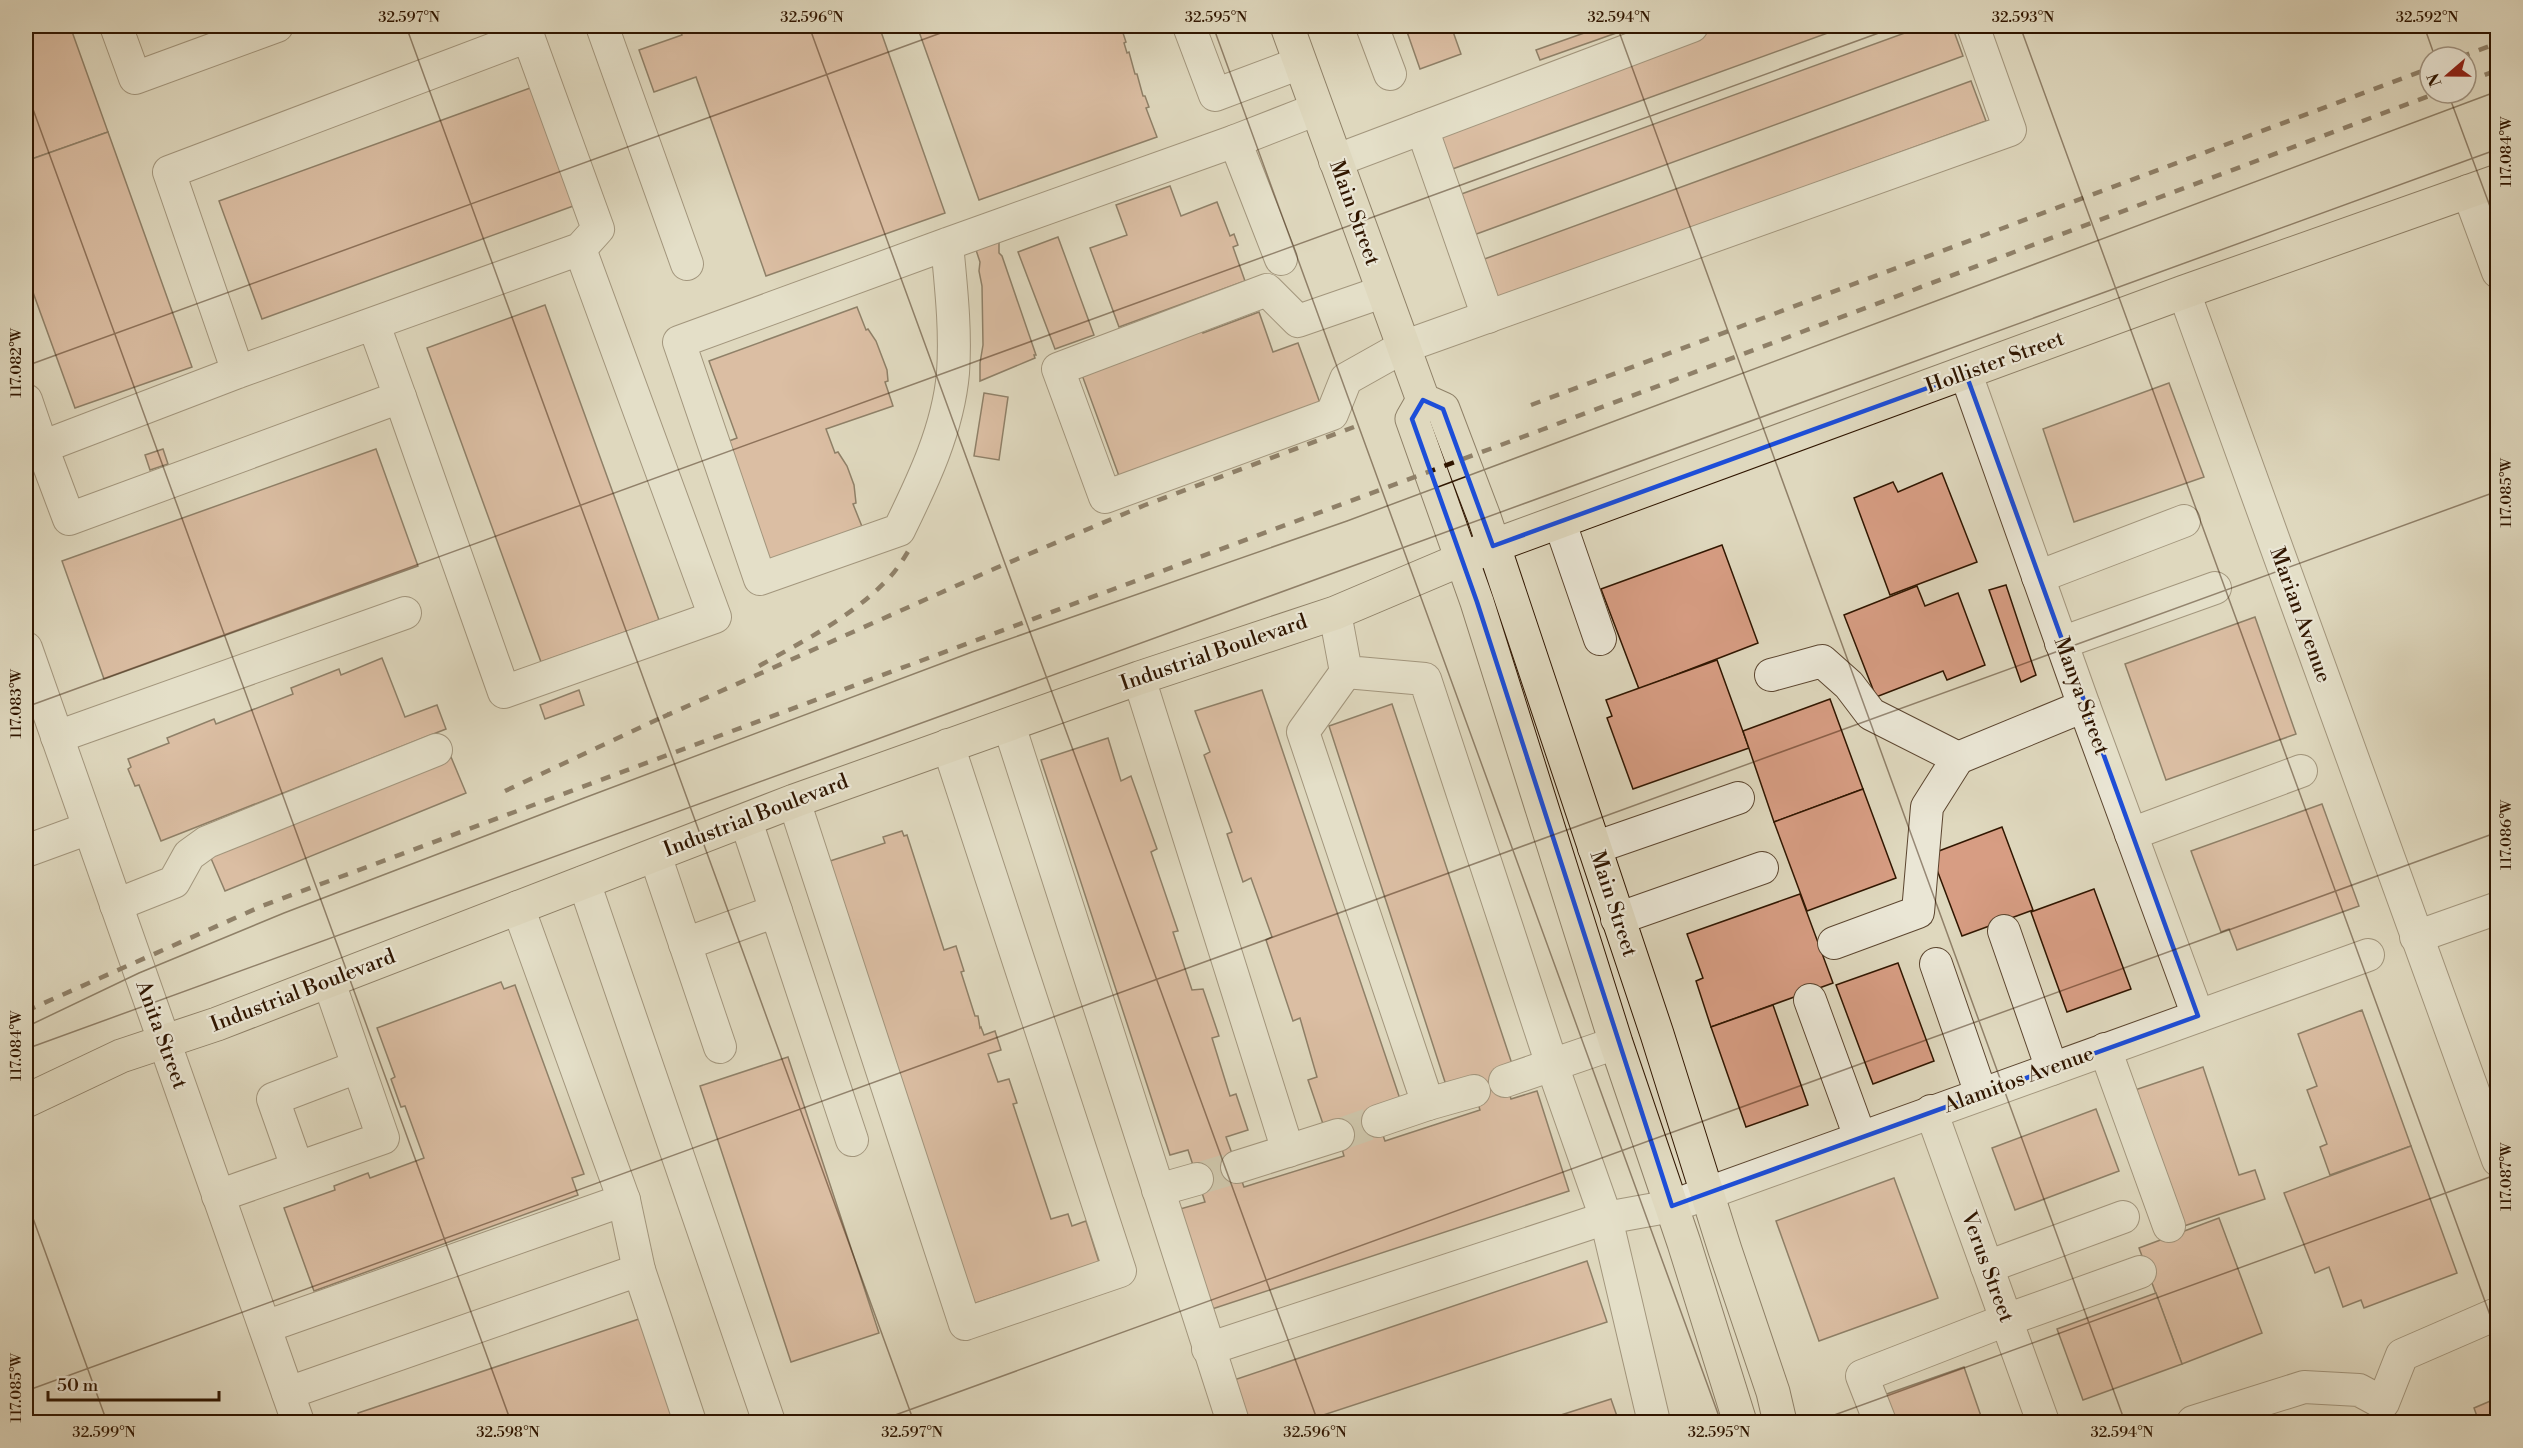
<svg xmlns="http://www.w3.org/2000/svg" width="2523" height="1448" font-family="'Libre Bodoni',serif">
	<rect width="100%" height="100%" fill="#dfd8be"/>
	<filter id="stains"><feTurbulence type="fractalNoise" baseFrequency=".00333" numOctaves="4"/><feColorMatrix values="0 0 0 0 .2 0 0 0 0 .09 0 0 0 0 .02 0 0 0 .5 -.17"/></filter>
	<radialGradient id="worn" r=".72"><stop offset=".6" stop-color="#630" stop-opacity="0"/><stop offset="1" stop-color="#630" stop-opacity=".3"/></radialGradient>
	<g fill="#d79d83" stroke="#301600" stroke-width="1.5">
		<polygon points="26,26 70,26 108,132 26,161"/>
		<polygon points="679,26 879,26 945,213 766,276 696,77 654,92 639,50 682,35"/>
		<polygon points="917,26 1117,26 1119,31 1122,30 1126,42 1124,43 1127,53 1129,52 1135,74 1137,74 1143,96 1145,96 1149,107 1146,108 1157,137 979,200"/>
		<polygon points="1405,26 1451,26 1461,54 1420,69"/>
		<polygon points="1604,26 1636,26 1540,60 1536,50"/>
		<polygon points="1721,26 1847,26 1447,171 1432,131"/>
		<polygon points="1924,26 1952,26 1963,56 1471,236 1456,196"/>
		<polygon points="1971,81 1986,121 1494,300 1479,261"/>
		<polygon points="533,87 576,205 262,319 219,201"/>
		<polygon points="108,132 192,367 75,408 26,273 26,161"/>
		<polygon points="1170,186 1181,216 1217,202 1230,236 1234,234 1238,245 1233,247 1245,281 1119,327 1090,248 1127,235 1116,205"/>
		<polygon points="1058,237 1094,335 1055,349 1018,252"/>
		<polygon points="999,241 999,253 1002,256 1036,355 1034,355 1035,358 980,381 980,363 983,345 982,286 979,271 980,262 976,250"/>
		<polygon points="545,305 659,620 541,662 427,348"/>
		<polygon points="857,307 866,330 868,329 876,341 887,370 888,381 885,382 893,406 826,429 835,453 838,452 847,466 854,485 856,503 853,504 863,529 765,564 721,444 737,438 709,361"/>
		<polygon points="1259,312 1273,352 1298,343 1320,403 1119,476 1082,375 1200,324 1203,333"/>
		<polygon points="2169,383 2204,477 2074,522 2043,429"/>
		<polygon points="984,393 1008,397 999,460 974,456"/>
		<polygon points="163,449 168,464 150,470 145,455"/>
		<polygon points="376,449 418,566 104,679 62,561"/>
		<polygon points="1942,473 1977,562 1890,595 1854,498 1893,482 1898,492"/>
		<polygon points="1722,545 1758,643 1639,689 1601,589"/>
		<polygon points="2006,585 2036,675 2021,682 1989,590"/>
		<polygon points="1917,586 1925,606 1958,593 1985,665 1947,680 1943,671 1876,697 1844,615"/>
		<polygon points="2255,617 2296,734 2166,780 2125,664"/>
		<polygon points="382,658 405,717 437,705 446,729 161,841 139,785 135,786 128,769 131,767 128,759 169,743 167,738 214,719 216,724 293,694 291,688 339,669 341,675"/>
		<polygon points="1717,660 1749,748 1633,789 1607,718 1612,716 1606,700"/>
		<polygon points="579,690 584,705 545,719 540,705"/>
		<polygon points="1262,690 1401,1102 1374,1110 1385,1141 1480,1110 1470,1077 1446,1085 1329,726 1392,704 1512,1064 1501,1067 1511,1099 1537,1091 1569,1191 1206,1311 1173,1211 1205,1202 1188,1150 1170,1155 1041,760 1108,738 1121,781 1131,776 1157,849 1151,852 1178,931 1173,932 1192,990 1203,989 1219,1036 1212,1038 1230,1096 1236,1094 1248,1130 1226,1137 1244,1187 1344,1156 1335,1125 1324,1127 1308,1080 1317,1077 1300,1018 1293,1021 1266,940 1272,937 1251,878 1243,882 1227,834 1232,832 1204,755 1210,752 1195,711"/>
		<polygon points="1830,699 1863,789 1774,822 1743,731"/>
		<polygon points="451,757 466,793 225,891 210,856"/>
		<polygon points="1863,789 1896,878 1807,911 1774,822"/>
		<polygon points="2322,804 2359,906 2237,950 2229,929 2221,932 2191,851"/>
		<polygon points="2002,827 2033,910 1962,936 1931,854"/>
		<polygon points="902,831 904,836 907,835 944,950 956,946 964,971 961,972 975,1016 978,1016 980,1028 981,1027 984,1035 995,1031 1001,1050 988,1054 998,1082 1009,1079 1017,1103 1013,1104 1051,1219 1068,1214 1072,1226 1086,1221 1099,1262 973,1304 827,862 885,843 883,837"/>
		<polygon points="2094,889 2131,989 2067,1012 2031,912"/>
		<polygon points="1800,894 1833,983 1711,1027 1696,981 1703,978 1687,934"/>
		<polygon points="1898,963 1934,1061 1873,1084 1836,985"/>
		<polygon points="501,982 504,989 515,985 584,1174 572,1178 578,1195 314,1291 284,1208 335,1190 334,1186 368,1173 370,1178 424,1158 405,1106 401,1107 391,1079 395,1077 377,1028"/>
		<polygon points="1773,1005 1808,1105 1746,1127 1711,1027"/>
		<polygon points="2362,1010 2411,1146 2330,1175 2320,1147 2327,1144 2307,1090 2317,1086 2298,1034"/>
		<polygon points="788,1057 879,1333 791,1362 700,1086"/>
		<polygon points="2203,1067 2239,1175 2255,1170 2265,1199 2181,1227 2135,1090"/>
		<polygon points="2096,1109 2119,1171 2015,1210 1992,1148"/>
		<polygon points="2411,1146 2457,1273 2364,1308 2361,1300 2343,1307 2329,1267 2315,1273 2284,1193"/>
		<polygon points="1894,1178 1938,1298 1819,1341 1776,1221"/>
		<polygon points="2219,1218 2262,1333 2182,1364 2139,1248"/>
		<polygon points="1587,1261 1607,1322 1302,1422 1244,1422 1231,1381"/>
		<polygon points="2156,1293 2182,1364 2083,1400 2057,1329"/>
		<polygon points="642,1318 675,1417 659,1422 361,1422 358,1413"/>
		<polygon points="1964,1367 1983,1422 1891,1422 1881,1396"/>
		<polygon points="1611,1399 1619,1422 1539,1422"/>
		<polygon points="2495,1399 2498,1399 2498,1422 2479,1422 2474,1408"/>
	</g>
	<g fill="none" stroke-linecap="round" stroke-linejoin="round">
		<g stroke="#bcb198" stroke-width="32" stroke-dasharray="32 16" stroke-linecap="butt">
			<polyline points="1338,1135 1378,1121"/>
			<polyline points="1197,1179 1237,1167"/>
		</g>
		<g stroke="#5c4630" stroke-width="34">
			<g id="minor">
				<polyline points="116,26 135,78 277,26"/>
				<polyline points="602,26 687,264"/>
				<polyline points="1189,26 1215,95 1300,63"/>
				<polyline points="1372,26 1390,74"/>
				<polyline points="1422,128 1488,317"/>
				<polyline points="1335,161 1692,26"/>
				<polyline points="2468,191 2498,272"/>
				<path d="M947,244c4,43 9,86 6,129 -5,56 -30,108 -54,157l-139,49 -81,-237 268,-98 53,-19 235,-84"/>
				<polyline points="1281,259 1235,141 1317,109"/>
				<polyline points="1382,292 1298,321 1267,290 1058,369 1105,497 1332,414 1346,379 1403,347 2010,130 1973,26"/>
				<polyline points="2184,292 2498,1160"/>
				<polyline points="238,372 169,172 528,36 598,229 580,249 238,372 42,447 69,519 400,397 374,325"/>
				<polyline points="1966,374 2084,706 2198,1016"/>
				<polyline points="400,397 504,692 715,617 580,249"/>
				<polyline points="26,400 42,447 26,453"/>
				<polyline points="1560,523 1600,639"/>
				<polyline points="2038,577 2184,521"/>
				<polyline points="1335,613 1346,672 1425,679 1552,1065 1606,1218 1654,1422"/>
				<polyline points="2061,643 2215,588"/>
				<polyline points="26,648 298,1422"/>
				<polyline points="1346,672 1303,732 1428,1104 1378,1121"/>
				<polyline points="1771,675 1822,661 1849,685 1871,714 1958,758"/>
				<polyline points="1139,678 1288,1151"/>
				<polyline points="1009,725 1233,1422"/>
				<polyline points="57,737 405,613"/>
				<polyline points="1958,758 2084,706"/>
				<polyline points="794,801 965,1324 1120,1271 948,745"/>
				<polyline points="746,821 776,911"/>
				<polyline points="2131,834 2301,771"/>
				<polyline points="1594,848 1738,798"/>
				<polyline points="26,851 89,828"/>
				<polyline points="655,855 720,1047"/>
				<polyline points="584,882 769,1422"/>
				<polyline points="116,905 174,882 189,855 207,842 436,750"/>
				<polyline points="1617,919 1762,868"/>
				<polyline points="2004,931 2052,1069"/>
				<polyline points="2416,937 2498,908"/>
				<polyline points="1834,943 1918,912 1927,807 1958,758"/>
				<polyline points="685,944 776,911 852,1140"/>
				<polyline points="1936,964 1981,1094"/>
				<polyline points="1810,1000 1860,1137"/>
				<polyline points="2105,1049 2169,1226"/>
				<polyline points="1505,1081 1616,1043"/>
				<polyline points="1428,1104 1474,1091"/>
				<polyline points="1931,1111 2043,1422"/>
				<polyline points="297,1167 273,1099 357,1067"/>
				<polyline points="1237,1167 1338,1135"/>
				<polyline points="1158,1190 1197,1179"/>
				<polyline points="218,1196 383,1138 329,982"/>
				<polyline points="624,1200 639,1270"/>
				<polyline points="1987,1267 2123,1217"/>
				<polyline points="265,1327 624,1200 518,907"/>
				<polyline points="1208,1349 1606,1218 1672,1206 2368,955"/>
				<polyline points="288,1393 639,1270 690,1422"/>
				<polyline points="1880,1422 1862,1376 2006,1320 2140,1272"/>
				<polyline points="2193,1422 2304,1387 2359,1390 2383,1403 2402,1355 2494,1315"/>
			</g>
		</g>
		<g stroke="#301600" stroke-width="35">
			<g id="major">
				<polyline points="1287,26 1423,400 1443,409 1484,517 1657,1034 1725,1250 1773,1392 1780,1422"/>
				<polyline points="1423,400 1412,419 1477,602 1616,1043 1684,1243 1740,1422"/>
				<polyline points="26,1101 121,1056 217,1024 794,801 1139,678 1335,613 1493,546 2184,292 2498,181"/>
			</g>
		</g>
		<use href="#minor" stroke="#eae6d5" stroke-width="32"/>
		<use href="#major" stroke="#dfd8be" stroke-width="33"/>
		<polyline stroke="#301600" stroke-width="1.5" points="26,1027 139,973 284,913 584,798 972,652 1347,521 2498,91"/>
		<g stroke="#301600" stroke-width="4.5" stroke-dasharray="10 10" stroke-linecap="butt">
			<polyline points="2460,57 2498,43"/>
			<polyline points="2466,82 2498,70"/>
			<polyline points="1531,405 2430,68"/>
			<path d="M759,666c44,-25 91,-48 126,-84 11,-10 19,-24 27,-37"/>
			<polyline points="663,717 996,568 1145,505 1354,427"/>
			<polyline points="505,791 669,714"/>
			<polyline points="26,1011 262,906 1541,430 2437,93"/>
		</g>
	</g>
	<path d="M0 0H2523V1448H0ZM1966,374l232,642 -526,190 -195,-604 -65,-183 11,-19 20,9 50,137z" fill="#dfd8be" fill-opacity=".55" fill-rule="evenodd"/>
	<path fill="none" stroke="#1d4ed8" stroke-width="4.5" stroke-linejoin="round" d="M1966,374l232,642 -526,190 -195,-604 -65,-183 11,-19 20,9 50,137z"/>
	<path fill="none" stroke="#301600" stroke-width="1.5" stroke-opacity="0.45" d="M406,26l508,1396M809,26l509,1396M1213,26l508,1396M1617,26l508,1396M2020,26l478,1311M2424,26l11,31M26,90l485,1332M2448,93l50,135M26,366l934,-340M26,707l1872,-681M26,1049l2472,-900M26,1199l81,223M26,1391l2472,-900M876,1422l1622,-590M1815,1422l683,-248"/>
	<g text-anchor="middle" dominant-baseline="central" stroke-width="4.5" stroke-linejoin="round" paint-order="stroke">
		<g font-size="21" fill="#301600" stroke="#eae6d5">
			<text transform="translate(1354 213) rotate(70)">Main Street</text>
			<text transform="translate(1995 363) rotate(-20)">Hollister Street</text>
			<text transform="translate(2300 615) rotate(70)">Marian Avenue</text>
			<text transform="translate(1214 653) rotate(-19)">Industrial Boulevard</text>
			<text transform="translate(2081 696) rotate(70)">Manya Street</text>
			<text transform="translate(756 816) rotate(-21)">Industrial Boulevard</text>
			<text transform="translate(1613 904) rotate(72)">Main Street</text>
			<text transform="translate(303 991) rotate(-21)">Industrial Boulevard</text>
			<text transform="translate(161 1035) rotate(70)">Anita Street</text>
			<text transform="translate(2019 1080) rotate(-20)">Alamitos Avenue</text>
			<text transform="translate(1987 1267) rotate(70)">Verus Street</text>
		</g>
	</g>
	<rect width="2523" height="1448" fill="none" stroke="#dfd8be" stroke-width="66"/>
	<g transform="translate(2448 75) rotate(250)"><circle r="28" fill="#eae6d5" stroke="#a09380" stroke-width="1.5"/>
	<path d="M0-4.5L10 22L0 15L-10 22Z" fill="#8f2418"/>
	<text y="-9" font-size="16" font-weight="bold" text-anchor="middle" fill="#301600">N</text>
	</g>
	<path d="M48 1391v9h171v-9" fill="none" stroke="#301600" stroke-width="3"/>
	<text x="57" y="1391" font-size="18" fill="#301600" stroke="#eae6d5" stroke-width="4.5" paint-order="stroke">50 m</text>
	<rect x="33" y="33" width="2457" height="1382" fill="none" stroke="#301600" stroke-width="2"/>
	<g font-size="15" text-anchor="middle" fill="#301600">
		<text x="409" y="22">32.597°N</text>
		<text x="812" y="22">32.596°N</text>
		<text x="1216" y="22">32.595°N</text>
		<text x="1619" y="22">32.594°N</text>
		<text x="2023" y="22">32.593°N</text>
		<text x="2427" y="22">32.592°N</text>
		<text transform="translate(2506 152) rotate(-90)" y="5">117.084°W</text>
		<text transform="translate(16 363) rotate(-90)" y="5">117.082°W</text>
		<text transform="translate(2506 493) rotate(-90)" y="5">117.085°W</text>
		<text transform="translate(16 704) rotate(-90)" y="5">117.083°W</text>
		<text transform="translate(2506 835) rotate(-90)" y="5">117.086°W</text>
		<text transform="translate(16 1046) rotate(-90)" y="5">117.084°W</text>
		<text transform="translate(2506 1177) rotate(-90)" y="5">117.087°W</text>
		<text transform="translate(16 1388) rotate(-90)" y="5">117.085°W</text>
		<text x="104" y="1437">32.599°N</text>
		<text x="508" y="1437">32.598°N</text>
		<text x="912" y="1437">32.597°N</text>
		<text x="1315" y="1437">32.596°N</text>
		<text x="1719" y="1437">32.595°N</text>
		<text x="2122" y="1437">32.594°N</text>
	</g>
	<rect width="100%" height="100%" filter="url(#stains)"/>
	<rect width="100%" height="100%" fill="url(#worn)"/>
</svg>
